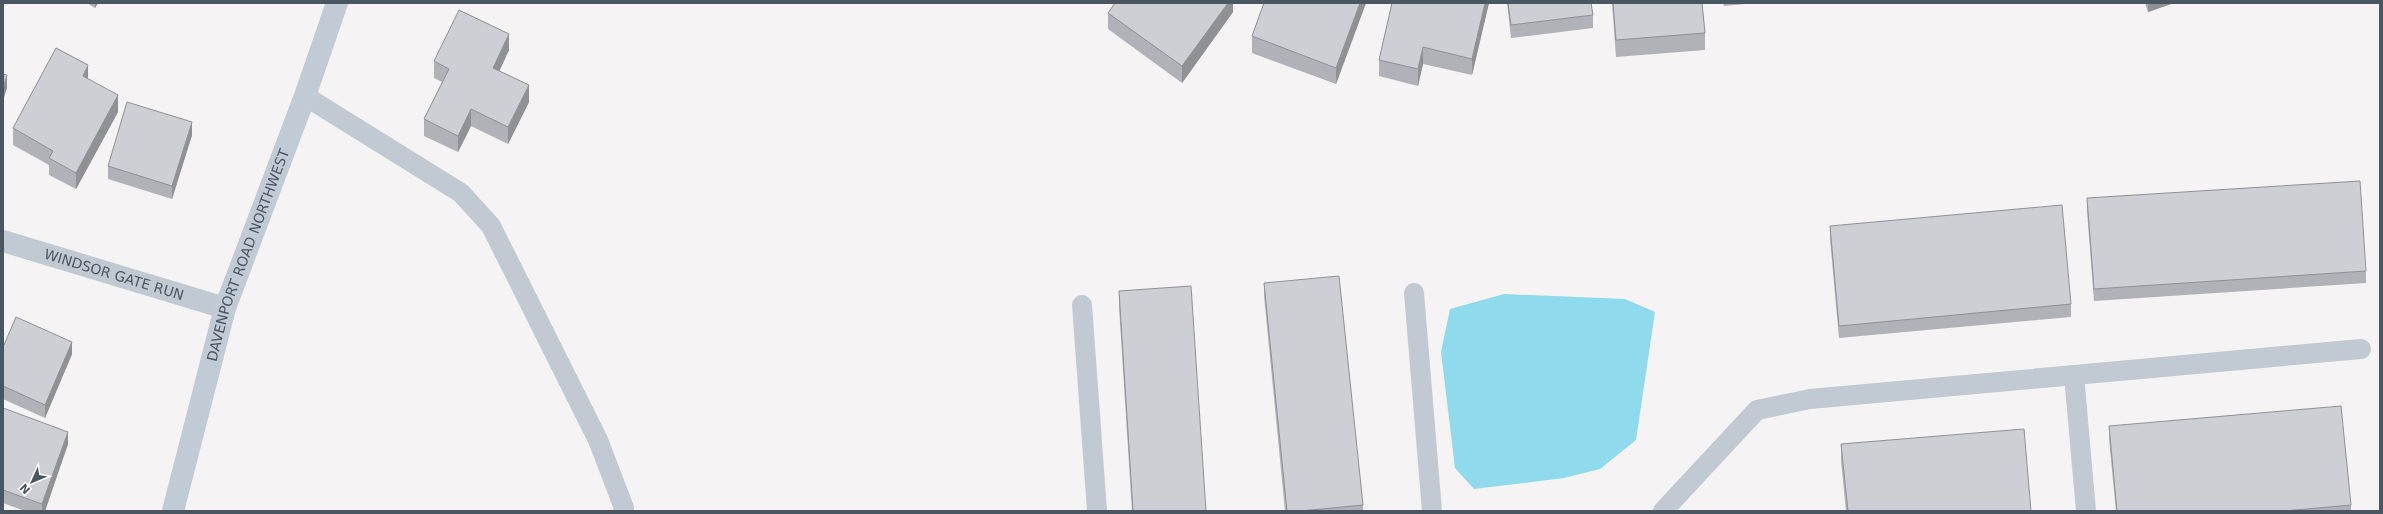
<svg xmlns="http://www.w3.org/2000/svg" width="2383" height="514" font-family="'DejaVu Sans',sans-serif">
	<rect width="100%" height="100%" fill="#f5f3f3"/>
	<polygon fill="#90daee" points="1504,294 1625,299 1655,312 1636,440 1600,469 1564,478 1474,489 1455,468 1441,352 1450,309"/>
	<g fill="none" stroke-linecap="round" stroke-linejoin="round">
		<g stroke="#c1cad2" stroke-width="20">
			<polyline points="305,96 461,193 491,226 598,440 624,508 623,511"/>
			<polyline points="1414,293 1432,511"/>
			<polyline points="1082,305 1097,511"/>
			<polyline points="2074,375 2086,511"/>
			<polyline points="1663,511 1757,410 1810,399 2361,349"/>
		</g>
		<path stroke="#c1cad2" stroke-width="22" id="s1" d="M3,241l222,67"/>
		<path stroke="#c1cbd6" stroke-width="22" id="s2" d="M173,511l52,-203 80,-212 32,-93"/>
	</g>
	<g fill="#b0b2b7">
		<polygon points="87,3 98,3 95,8"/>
		<polygon points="1233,3 1233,12 1182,83 1108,29 1108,13"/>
		<polygon points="1264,3 1366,3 1336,84 1252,53 1252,36"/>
		<polygon points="1392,3 1489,3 1472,75 1423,64 1418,86 1379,76 1379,60"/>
		<polygon points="1507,3 1591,3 1593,15 1593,28 1511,38"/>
		<polygon points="1612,3 1702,3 1705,33 1705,50 1616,57"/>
		<polygon points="1723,3 1756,3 1724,6"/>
		<polygon points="2145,3 2174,3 2148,12"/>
		<polygon points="509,50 499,71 529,102 508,144 471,126 458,152 424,136 424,119 442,82 434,78 434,61"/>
		<polygon points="88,79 118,112 76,189 49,175 49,165 13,145 13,128"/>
		<polygon points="192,135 172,199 108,179 108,166"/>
		<polygon points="2087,198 2366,271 2366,283 2094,301 2087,211"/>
		<polygon points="1830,226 2071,304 2071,317 1839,338 1830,239"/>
		<polygon points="1264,283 1363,505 1363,511 1285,511 1264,296"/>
		<polygon points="1119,291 1206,511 1132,511 1119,307"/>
		<polygon points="3,344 72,354 45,418 3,399"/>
		<polygon points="3,408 68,444 45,511 25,511 3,503"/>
		<polygon points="2109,426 2351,505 2351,511 2116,511 2109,439"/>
		<polygon points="1841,444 2031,511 1846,511 1841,461"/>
	</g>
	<g fill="#909195">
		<polygon points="95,3 98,3 95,8"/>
		<polygon points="1228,3 1233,3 1233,12 1182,83 1182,66"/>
		<polygon points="1360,3 1366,3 1336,84 1336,68"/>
		<polygon points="1485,3 1489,3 1472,75 1472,59"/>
		<polygon points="2148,3 2174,3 2148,12"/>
		<polygon points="509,34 509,50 493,85 493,68"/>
		<polygon points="1423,47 1423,64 1418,86 1418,69"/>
		<polygon points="88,65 88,82 83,76"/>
		<polygon points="7,75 7,88 3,101 3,88"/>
		<polygon points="529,85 529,102 508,144 508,127"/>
		<polygon points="118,95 118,112 76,189 76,173"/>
		<polygon points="471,109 471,126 458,152 458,136"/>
		<polygon points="192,122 192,135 172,199 172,186"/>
		<polygon points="72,342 72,354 45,418 45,405"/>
		<polygon points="68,432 68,444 45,511 42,511 42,504"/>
	</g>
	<g fill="#cdcfd5" stroke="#909195">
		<polygon points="1115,3 1228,3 1182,66 1108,13"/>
		<polygon points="1264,3 1360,3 1336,68 1252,36"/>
		<polygon points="1392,3 1485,3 1472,59 1423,47 1418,69 1379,60"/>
		<polygon points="1508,3 1591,3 1593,15 1511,25"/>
		<polygon points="1613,3 1702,3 1705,33 1616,40"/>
		<polygon points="459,10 509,34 493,68 529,85 508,127 471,109 458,136 424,119 449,69 434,61"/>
		<polygon points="56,48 88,65 83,76 118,95 76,173 49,158 53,151 13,128"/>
		<polygon points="3,74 7,75 3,88"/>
		<polygon points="127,102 192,122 172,186 108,166"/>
		<polygon points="2360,181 2366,271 2094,289 2087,198"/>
		<polygon points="2062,205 2071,304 1839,326 1830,226"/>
		<polygon points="1339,276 1363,505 1300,511 1287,511 1264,283"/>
		<polygon points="1191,286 1206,511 1133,511 1119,291"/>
		<polygon points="16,317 72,342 45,405 3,386 3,344 4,345"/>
		<polygon points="2341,406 2351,505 2284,511 2117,511 2109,426"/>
		<polygon points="3,408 68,432 42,504 3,490"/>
		<polygon points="2024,429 2031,511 1848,511 1841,444"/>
	</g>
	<g text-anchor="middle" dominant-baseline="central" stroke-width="3" stroke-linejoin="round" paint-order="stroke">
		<g font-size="14" fill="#4a5661" stroke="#fff">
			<text stroke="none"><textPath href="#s2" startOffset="267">DAVENPORT ROAD NORTHWEST</textPath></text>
			<text stroke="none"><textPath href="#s1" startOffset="116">WINDSOR GATE RUN</textPath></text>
		</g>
	</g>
	<rect width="2383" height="514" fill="none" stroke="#4a5661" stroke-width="8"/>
	<g transform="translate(32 482) rotate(226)" stroke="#ffffff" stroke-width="3" paint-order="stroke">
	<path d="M0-3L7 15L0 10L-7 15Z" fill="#4a5661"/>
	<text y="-6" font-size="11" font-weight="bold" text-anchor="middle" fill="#4a5661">N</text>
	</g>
</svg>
